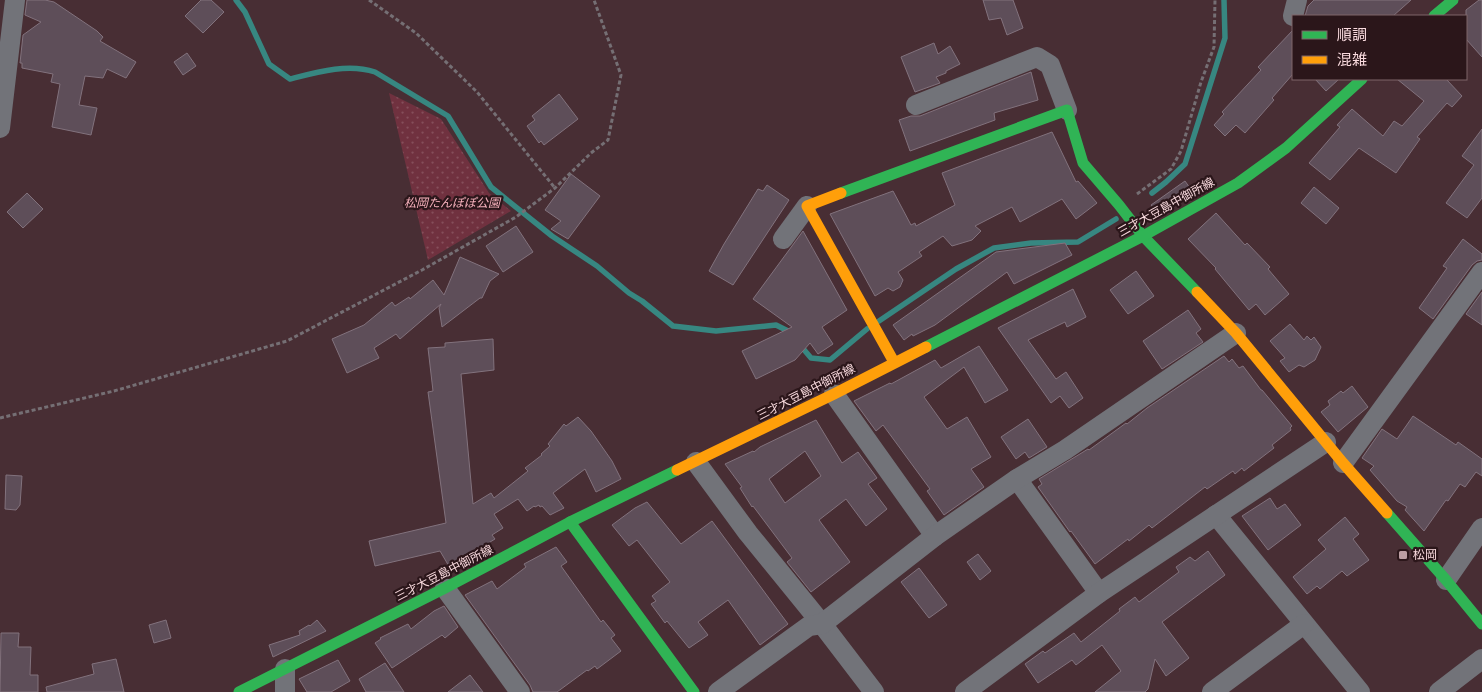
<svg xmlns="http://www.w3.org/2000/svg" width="1482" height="692" font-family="'Roboto Serif','Noto Sans JP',serif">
	<defs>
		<pattern id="park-dots" width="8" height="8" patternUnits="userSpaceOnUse" patternTransform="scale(1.25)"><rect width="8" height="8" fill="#70313f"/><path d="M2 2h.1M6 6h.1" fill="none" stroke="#854e5a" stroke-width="1.8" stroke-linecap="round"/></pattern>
	</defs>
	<rect width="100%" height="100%" fill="#482e34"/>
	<polygon fill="url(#park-dots)" points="389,93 441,119 489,193 511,211 428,260"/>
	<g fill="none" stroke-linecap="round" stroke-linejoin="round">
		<g stroke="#378781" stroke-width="5.5">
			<path d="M236,0l9,12 24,52 21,15c27,-7 58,-16 85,-7l73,44 43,71 61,49 45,30 32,27 13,8 31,25 43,5 60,-6 12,6 3,4"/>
			<polyline points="1152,193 1166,182 1185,164 1225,38 1224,0"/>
			<polyline points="879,321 956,269 994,248 1031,243 1078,242 1116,219"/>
			<polyline points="800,345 811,358 830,360 867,329"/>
		</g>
	</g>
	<g fill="#5e4e59" stroke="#82727d" fill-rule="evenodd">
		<polygon points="27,0 45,0 54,2 97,31 103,37 100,41 136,62 126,78 107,69 103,78 85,76 79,105 97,108 91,135 52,127 60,84 51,82 53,74 22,68 22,63 20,63 23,35 41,22 25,15"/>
		<polygon points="201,0 211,0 224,12 203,33 185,16"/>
		<polygon points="983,0 1013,0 1023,28 1007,35 1001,18 989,20"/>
		<polygon points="1314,0 1411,0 1393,16 1305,16 1308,6"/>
		<polygon points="1479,0 1482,0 1482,57 1466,39 1466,10"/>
		<polygon points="1293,30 1293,74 1272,98 1274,100 1245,133 1236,125 1225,136 1214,125 1224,114 1222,112 1261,70 1258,67"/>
		<polygon points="934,43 938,54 950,46 960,64 946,71 946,73 936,77 940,83 915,92 901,57"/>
		<polygon points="187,53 196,66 183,75 174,62"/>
		<polygon points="1031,72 1038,100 994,113 995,120 910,151 899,120 911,116 920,116"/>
		<polygon points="1315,79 1339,79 1326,91"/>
		<polygon points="1397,79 1446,79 1462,96 1452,107 1447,103 1417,137 1420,139 1396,173 1359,148 1330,180 1309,163 1340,127 1337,125 1352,109 1383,136 1394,121 1402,126 1424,101"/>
		<polygon points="559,94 578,119 544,145 541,141 539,143 527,126 535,120 532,116"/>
		<polygon points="1482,129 1482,198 1467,218 1446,203 1474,165 1462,156"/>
		<polygon points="1052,132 1076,182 1078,181 1097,203 1076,219 1062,199 1020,222 1012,207 975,226 981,231 972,240 952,246 943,236 919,252 922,256 898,272 903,280 900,287 893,291 888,288 875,296 830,214 893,191 911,225 915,223 916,226 955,205 942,173"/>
		<polygon points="571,174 600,196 568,239 551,229 561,221 545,210"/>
		<polygon points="1185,181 1192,191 1156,211 1151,205"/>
		<polygon points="767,185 789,200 733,285 709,271 724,244 758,189 763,191"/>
		<polygon points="1314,187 1339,208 1326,224 1301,203"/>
		<polygon points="27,193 43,209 23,228 7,212"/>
		<polygon points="1216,213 1245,245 1247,243 1270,267 1268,269 1289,294 1265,315 1256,304 1249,310 1215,269 1216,268 1188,239"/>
		<polygon points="516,226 533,252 503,272 486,246"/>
		<polygon points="803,231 847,310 822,327 833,344 818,354 810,343 795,360 756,379 742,351 792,327 753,299"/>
		<polygon points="1463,239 1482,254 1482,260 1477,261 1472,265 1433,319 1419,308 1447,268 1443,266"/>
		<polygon points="1065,243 1072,255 1014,284 1007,272 935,325 913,336 912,334 904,340 893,325 996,252"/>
		<polygon points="460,257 499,274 490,281 482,298 480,298 442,327 439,308 441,304 400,339 396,334 374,348 379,358 347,373 332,339 364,325 392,302 395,306 409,297 410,299 433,280 444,295"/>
		<polygon points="1136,271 1154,296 1128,314 1110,290"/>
		<polygon points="1073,289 1086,317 1067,327 1065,322 1028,340 1056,379 1066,372 1083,398 1069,408 1060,396 1051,403 998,328"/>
		<polygon points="1482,292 1482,325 1466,314"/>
		<polygon points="1188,310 1201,329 1196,333 1203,342 1162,369 1143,341"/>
		<polygon points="1290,324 1304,340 1307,336 1311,340 1314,337 1321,347 1315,360 1304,367 1299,365 1289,372 1280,361 1285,358 1270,341"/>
		<polygon points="493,339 494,370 461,374 473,504 491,493 494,498 528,471 525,468 542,455 541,454 550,446 548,444 564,424 566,426 578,417 591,431 612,461 621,479 596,492 585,469 553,493 564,508 550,515 542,506 540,507 539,505 535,507 534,506 527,511 518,499 494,514 503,528 492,535 495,539 472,553 473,555 450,568 440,551 375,566 369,541 446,523 428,392 433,391 428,348 445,347 445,343"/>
		<polygon points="979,346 1008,390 985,403 964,367 924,397 947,429 967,417 991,457 971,469 984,487 944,515 927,491 930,489 883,425 876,431 854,401 890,383 891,384 935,360 941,368"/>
		<polygon points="1224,356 1229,362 1232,359 1239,368 1243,366 1261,390 1262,390 1292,426 1290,428 1291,430 1272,445 1274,448 1244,471 1242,468 1235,474 1233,471 1207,489 1205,487 1152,528 1149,525 1129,541 1128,539 1095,564 1071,531 1070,532 1038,487 1042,484 1039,479 1088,449 1089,450 1126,423 1127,424 1147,408"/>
		<polygon points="1352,386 1368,407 1338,432 1321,412 1330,405 1328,401 1341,391 1343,393"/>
		<polygon points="1413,416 1456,445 1458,442 1482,459 1482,476 1476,472 1465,487 1460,484 1448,501 1446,500 1424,531 1405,510 1407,507 1397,501 1370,470 1374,466 1362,458 1382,429 1397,439"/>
		<polygon points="1028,419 1047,447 1029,458 1025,452 1016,459 1001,437"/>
		<path d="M816,420l26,43 16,-11 19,26 -9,6 19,25 -21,17 -20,-27 -27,21 31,42 -39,30 -24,-30 5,-4 -39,-52 -1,1 -12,-19 2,-1 -17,-23 28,-13 1,1 6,-5zM805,451l16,25 -36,27 -16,-24z"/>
		<polygon points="6,475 22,476 20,505 16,510 5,509"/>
		<polygon points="1270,498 1277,509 1285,504 1301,525 1268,550 1242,516"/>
		<polygon points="647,502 681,544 712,521 788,624 760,645 728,600 698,622 708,635 689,648 667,621 665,623 651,604 656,601 652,596 670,582 637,540 629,546 612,525 635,508"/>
		<polygon points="1345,517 1359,534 1353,539 1369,560 1347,576 1342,571 1320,589 1317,586 1307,594 1293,577 1326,549 1318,540"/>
		<polygon points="556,547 567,562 561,566 601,622 603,620 615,635 611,638 621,651 597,669 595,666 588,671 587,670 557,692 533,692 530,685 465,595 492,581 497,589 526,567 524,564"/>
		<polygon points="1208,551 1225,575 1162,622 1189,658 1166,676 1155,659 1148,689 1145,692 1095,692 1121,671 1102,645 1076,665 1072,660 1038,683 1025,664 1043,651 1045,653 1074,633 1081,642 1120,611 1119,609 1135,597 1139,602 1179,572 1176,567 1190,557 1195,561"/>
		<polygon points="978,554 991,571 980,580 967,562"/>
		<polygon points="919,568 947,605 929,618 901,582"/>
		<polygon points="444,606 458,627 445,638 442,635 392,668 375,643 381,639 380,638 408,624 411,629 434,611"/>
		<polygon points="166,620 171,638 154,643 149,625"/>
		<polygon points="317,620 326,631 273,657 269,645 300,635 299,631 309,625 310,626"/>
		<polygon points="1,633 19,633 18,647 31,647 30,675 38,675 38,692 0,692"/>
		<polygon points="116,659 124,692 47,692 46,687 94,674 92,664"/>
		<polygon points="338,660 350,681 331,692 307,692 299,679"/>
		<polygon points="385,663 404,692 366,692 359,679"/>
		<polygon points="470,675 483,692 448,692"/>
	</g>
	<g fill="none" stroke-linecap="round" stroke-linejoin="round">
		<g stroke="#756f74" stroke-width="3" stroke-dasharray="4 2.5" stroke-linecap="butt">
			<polyline points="369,0 416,33 477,92 555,188"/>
			<polyline points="1137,194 1171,169 1181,151 1201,82 1214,47 1215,0"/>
			<polyline points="0,418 114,391 287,341 422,270 516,217 555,188 591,153 608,140 621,75 594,0"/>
		</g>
		<g stroke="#727379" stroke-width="20">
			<polyline points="1293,16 1297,0"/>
			<polyline points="916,105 1037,57 1050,65 1067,110"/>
			<polyline points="0,128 15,0"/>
			<polyline points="783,239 807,206"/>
			<polyline points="834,394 935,536"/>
			<polyline points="696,462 748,533 822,624 874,692"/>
			<polyline points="1343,463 1482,272"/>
			<polyline points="1017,479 1099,593"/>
			<polyline points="1216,515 1360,692"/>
			<polyline points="1446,580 1482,528"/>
			<polyline points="445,588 520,692"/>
			<polyline points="285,669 285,692"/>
			<polyline points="718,692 809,626 822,624 935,536 1017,479 1065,450 1236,333"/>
			<polyline points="965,692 1099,593 1326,442"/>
			<polyline points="1212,692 1304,624"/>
			<polyline points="1439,692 1482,659"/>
		</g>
		<g stroke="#30b455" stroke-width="11">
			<polyline points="1434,16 1453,0"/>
			<polyline points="841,193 1067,110 1083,163 1119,205 1143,236 1197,292"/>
			<polyline points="926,347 1143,236 1238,183 1286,148 1362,79"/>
			<polyline points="1387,513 1446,580 1482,624"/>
			<polyline points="570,522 694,692"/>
			<polyline points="239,692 445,588 570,522 677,470"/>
		</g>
		<g stroke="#ff9f0a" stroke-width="11">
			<polyline points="841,193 807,206 894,362"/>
			<polyline points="1197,292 1236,333 1343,463 1387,513"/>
			<polyline points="677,470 834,394 926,347"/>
		</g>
	</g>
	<rect fill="#bc9ea3" stroke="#2b161a" stroke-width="2" x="1398" y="550" width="10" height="10" rx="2.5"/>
	<g text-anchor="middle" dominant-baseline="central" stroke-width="4.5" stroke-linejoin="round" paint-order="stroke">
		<g font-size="12" font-style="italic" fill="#f4afba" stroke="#2b161a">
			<text x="452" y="203">松岡たんぽぽ公園</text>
		</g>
		<g font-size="12" fill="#fadbdf" stroke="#2b161a">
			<text transform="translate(1166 207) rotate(-29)">三才大豆島中御所線</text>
			<text transform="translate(806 392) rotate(-27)">三才大豆島中御所線</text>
			<text transform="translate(444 573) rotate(-27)">三才大豆島中御所線</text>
		</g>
		<g font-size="12" fill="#fadbdf" stroke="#2b161a" text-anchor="start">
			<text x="1413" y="555">松岡</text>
		</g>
	</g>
	<rect x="1292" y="15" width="175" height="65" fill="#2b161a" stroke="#7e6569"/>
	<rect x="1302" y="31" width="25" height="8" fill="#30b455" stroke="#7e6569"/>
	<text x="1337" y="40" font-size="15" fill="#fadbdf">順調</text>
	<rect x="1302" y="56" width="25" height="8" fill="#ff9f0a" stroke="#7e6569"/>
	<text x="1337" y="65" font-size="15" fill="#fadbdf">混雑</text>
</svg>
